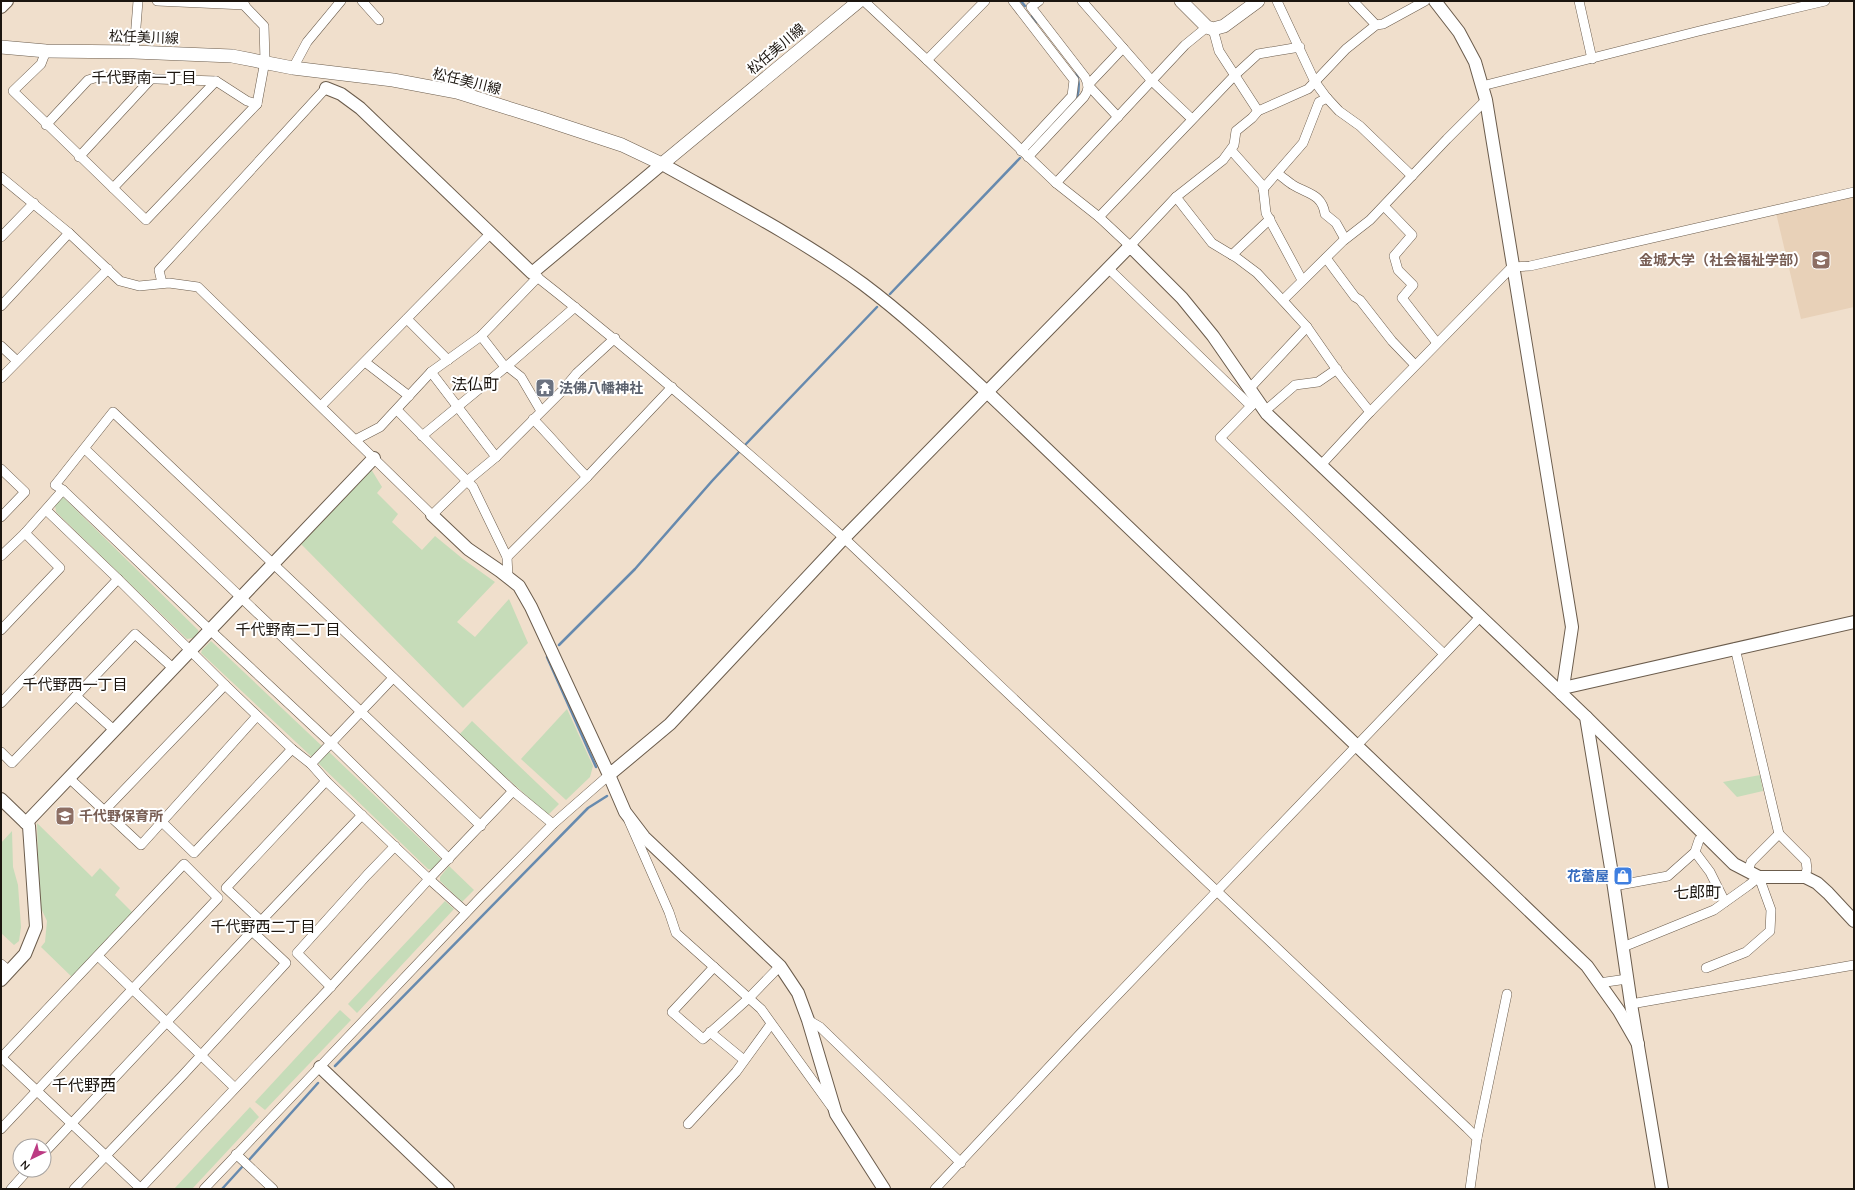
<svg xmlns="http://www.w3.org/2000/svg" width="1855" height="1190" font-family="Quicksand,'Noto Sans JP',sans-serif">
	<rect width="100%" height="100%" fill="#f0dfcc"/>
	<polygon fill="#e8d1b8" points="1854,195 1854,307 1801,319 1776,213"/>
	<g fill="#c6dcb9">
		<polygon points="371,469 382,487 377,493 398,514 392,522 422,550 435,536 463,559 495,582 457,622 475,637 509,599 528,643 463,708 300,543"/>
		<polygon points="62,496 198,630 199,633 193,638 187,639 56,512 55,505"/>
		<polygon points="211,641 323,747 313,758 201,653 202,650"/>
		<polygon points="567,709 593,766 590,777 566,800 521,759"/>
		<polygon points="472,721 559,804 548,815 507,778 498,774 458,736"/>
		<polygon points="328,751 441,859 441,862 433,870 428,869 317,762"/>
		<polygon points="1760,775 1763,791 1737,797 1723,782"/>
		<polygon points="37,823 92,877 100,868 120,888 115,895 133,913 73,978 41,947 45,942 47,921 39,904"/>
		<polygon points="12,831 13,867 18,885 21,927 19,941 14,945 1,933 1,843"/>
		<polygon points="449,866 474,890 462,902 440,881 440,877"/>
		<polygon points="445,901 454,909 357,1013 348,1004"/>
		<polygon points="340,1010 351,1020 265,1110 255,1102"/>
		<polygon points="250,1107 259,1117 192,1189 174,1189"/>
	</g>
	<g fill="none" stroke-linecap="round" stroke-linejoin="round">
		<g stroke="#678aae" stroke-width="2.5">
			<polyline points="1021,1 1025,6"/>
			<polyline points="1032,16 1037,22"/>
			<path d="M1031,147l46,-49c3,-11 2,-17 -1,-27"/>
			<polyline points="890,294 1020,158"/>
			<polyline points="746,444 877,307"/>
			<polyline points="559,645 635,569 712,481 739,452"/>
			<polyline points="547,657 596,767"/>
			<polyline points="335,1066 588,808 607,796"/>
			<polyline points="249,1160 318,1083"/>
			<polyline points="222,1189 242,1167"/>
		</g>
		<g stroke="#6b5c4c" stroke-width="10">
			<g id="minor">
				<polyline points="157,1 245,5"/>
				<polyline points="362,1 379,20"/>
				<polyline points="864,1 927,60 1056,183 1099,217 1130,246 1176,197 1223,160 1234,145 1236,131 1252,118 1258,111 1308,89 1346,49 1376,25 1383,24 1425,1"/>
				<polyline points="1013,1 1074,80 1072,96 1021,151"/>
				<polyline points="1082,1 1152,81 1192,119"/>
				<polyline points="1277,1 1315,82 1326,97 1339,111 1360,126 1412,176"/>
				<polyline points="1353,1 1376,25"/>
				<polyline points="1579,1 1592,59"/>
				<polyline points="1213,29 1219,51 1258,111"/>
				<polyline points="46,51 41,64 13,91 146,220 257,104 265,61 264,26 240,1"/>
				<polyline points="134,52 138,1"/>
				<polyline points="927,60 985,1"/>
				<polyline points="293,68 307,42 341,1"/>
				<polyline points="1482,86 1699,31 1825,1"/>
				<polyline points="1118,117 1088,85 1123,48"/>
				<polyline points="46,125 88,80 98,77 216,81 247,101 257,104"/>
				<polyline points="1231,150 1263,186 1266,213 1302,280"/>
				<polyline points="79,157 152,78"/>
				<path d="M1028,157l56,-60c5,-7 5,-12 1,-20l-54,-70 8,-6"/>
				<path d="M1278,174c5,3 10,8 15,11 15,9 29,9 32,29l11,9 9,16"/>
				<polyline points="1,177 69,233 120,281 139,286 169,283 198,287 432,515 467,481 496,457 562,391 577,373 615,338"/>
				<polyline points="1056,183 1185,45 1207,27"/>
				<polyline points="113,188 216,81"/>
				<polyline points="1263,189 1303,143 1319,102 1327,98"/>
				<polyline points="1176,197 1212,243 1237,258 1257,273 1286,304 1307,327 1339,373 1370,412"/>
				<polyline points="1384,206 1412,235 1394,256 1398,270 1413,285 1402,298 1437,343"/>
				<polyline points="1099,217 1235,75 1258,54 1300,47"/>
				<polyline points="1,237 34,203"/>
				<polyline points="1232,255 1270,219"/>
				<polyline points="1326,258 1355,297 1360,300 1392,341 1415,365"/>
				<polyline points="1109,269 1251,406"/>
				<path d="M532,273c107,84 210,174 312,265l623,590 10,10 -7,51"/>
				<polyline points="162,283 159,270 326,88"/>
				<polyline points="1283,300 1343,241 1370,220 1447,139 1486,100"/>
				<polyline points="1,306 69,233"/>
				<polyline points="407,319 448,360"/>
				<polyline points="481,336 505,367"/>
				<polyline points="1,346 17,361"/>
				<polyline points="365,362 409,396"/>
				<polyline points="507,366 521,377 541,411"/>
				<polyline points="431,372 496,457"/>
				<polyline points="1,378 108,269"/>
				<polyline points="1250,388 1307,327"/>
				<polyline points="1258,399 1220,438 1444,654"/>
				<polyline points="321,406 491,233"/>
				<polyline points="397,410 473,487 507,557 508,577"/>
				<polyline points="1265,411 1295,385 1318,382 1337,369"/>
				<path d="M533,419c19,19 35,39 54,58"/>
				<polyline points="422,436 507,366 575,307"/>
				<polyline points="355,440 380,427 431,372 481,336 538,277"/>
				<polyline points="85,449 481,826"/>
				<polyline points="1321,465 1370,412 1512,267 1530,266 1854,192"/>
				<polyline points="1,469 25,492 1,517"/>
				<polyline points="46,510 118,579 225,685 292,749 311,764 326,781 429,879 466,912"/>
				<polyline points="1,556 25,533 63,490"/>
				<polyline points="507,557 587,477 672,387"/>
				<polyline points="1,630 60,568 25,533"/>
				<polyline points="1735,648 1779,834 1806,861 1807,869 1805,877"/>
				<polyline points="76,696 114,730"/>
				<polyline points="1,703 118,579"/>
				<polyline points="1,752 12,763 135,634 173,668"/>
				<polyline points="311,764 393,678"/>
				<polyline points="69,778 141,845 257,716"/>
				<polyline points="326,781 226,888 261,921 362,815"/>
				<polyline points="104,811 225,685"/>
				<polyline points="629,821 669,912 676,933 761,1009 831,1106"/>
				<polyline points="162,822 194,853 292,749"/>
				<polyline points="1695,852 1710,872 1725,902"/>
				<polyline points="449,859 331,743 210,630 63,490 55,485 113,412 513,791 553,824"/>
				<polyline points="1748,872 1751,862 1779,834"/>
				<polyline points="1614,886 1668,876 1695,852 1699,840 1704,835"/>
				<polyline points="1623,947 1714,910 1749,885 1759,877 1771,910 1770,931 1746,952 1706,968"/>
				<polyline points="98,956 235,1088"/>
				<polyline points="1,964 9,971"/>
				<polyline points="714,967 672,1012 703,1039 749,998 780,966"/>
				<polyline points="1599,983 1627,979"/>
				<polyline points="331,987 297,953 367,875 395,846"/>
				<polyline points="1631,1004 1854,965"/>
				<polyline points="808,1020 820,1027 961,1163"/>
				<polyline points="710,1032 744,1060"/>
				<polyline points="1,1057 141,1189"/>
				<polyline points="1,1058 184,864 218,898 1,1129"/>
				<polyline points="688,1124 736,1072 771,1024"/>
				<polyline points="1477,1138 1507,994"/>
				<polyline points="44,1153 252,931 286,963 182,1076 74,1189"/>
				<polyline points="236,1154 273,1189"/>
				<polyline points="11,1189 28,1170"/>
				<polyline points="140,1189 327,991 429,879 513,791"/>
				<polyline points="204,1189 481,897 553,824 609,775"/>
				<polyline points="935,1189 1080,1034 1481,616"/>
			</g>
		</g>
		<g stroke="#6b5c4c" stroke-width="14">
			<g id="tertiary">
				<polyline points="1435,1 1459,32 1475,62 1486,100 1572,627 1562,694 1586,717 1612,874 1631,1004 1662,1189"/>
				<polyline points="1,7 7,1"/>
				<path d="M326,88l15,6 19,14 172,165 130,-109c68,38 138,74 201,120 44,33 84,71 124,108l600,574 32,45 19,33"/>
				<polyline points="432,515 468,549 500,571 519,586 531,607 609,775 670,724 844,538 1130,246 1182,298 1213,336 1267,414 1562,694"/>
				<polyline points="1563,688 1854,622"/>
				<polyline points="1586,717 1734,864 1759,877 1805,877 1817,883 1828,893 1854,921"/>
				<polyline points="609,775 625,812 644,837 780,966 798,993 808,1020 836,1114 884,1189"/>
				<polyline points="1,799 29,826 36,927 25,954 1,980"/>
				<polyline points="26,823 374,458"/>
				<polyline points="320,1067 448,1189"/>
			</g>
		</g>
		<g stroke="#6b5c4c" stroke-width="14">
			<g id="secondary">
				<polyline points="1181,1 1207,27 1213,29 1224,26 1258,1"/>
				<polyline points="1,47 46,51 134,52 232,56 293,68 393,80 457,92 540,118 622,145 662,164 859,1"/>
			</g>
		</g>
		<use href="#minor" stroke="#fff" stroke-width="9"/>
		<use href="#tertiary" stroke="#fff" stroke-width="12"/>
		<use href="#secondary" stroke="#fff" stroke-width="13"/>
	</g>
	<defs>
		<g id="university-square" transform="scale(1)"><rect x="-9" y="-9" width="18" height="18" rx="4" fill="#8d6e63" stroke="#fff"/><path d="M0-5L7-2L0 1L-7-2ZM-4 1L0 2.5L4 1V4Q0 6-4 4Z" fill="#fff"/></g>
		<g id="temple-square" transform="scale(1)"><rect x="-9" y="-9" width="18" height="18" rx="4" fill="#6b7280" stroke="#fff"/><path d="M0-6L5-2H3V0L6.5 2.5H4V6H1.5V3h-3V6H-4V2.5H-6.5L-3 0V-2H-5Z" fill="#fff"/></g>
		<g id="school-square" transform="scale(1)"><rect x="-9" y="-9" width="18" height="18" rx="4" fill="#8d6e63" stroke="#fff"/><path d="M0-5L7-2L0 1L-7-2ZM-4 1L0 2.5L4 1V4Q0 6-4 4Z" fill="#fff"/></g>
		<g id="shop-square" transform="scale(1)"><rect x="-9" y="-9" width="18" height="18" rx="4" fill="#3f7fe0" stroke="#fff"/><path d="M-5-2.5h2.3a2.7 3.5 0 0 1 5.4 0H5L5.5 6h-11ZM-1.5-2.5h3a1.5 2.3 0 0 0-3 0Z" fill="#fff"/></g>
	</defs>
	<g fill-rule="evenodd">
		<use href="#university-square" x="1821" y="260"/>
		<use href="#temple-square" x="545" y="388"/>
		<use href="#school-square" x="65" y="816"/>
		<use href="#shop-square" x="1623" y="876"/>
	</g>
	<g text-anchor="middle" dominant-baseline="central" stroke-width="4" stroke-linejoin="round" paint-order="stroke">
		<g font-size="14" fill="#1b150f" stroke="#fff">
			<text transform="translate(144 37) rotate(2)">松任美川線</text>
			<text transform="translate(776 49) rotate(-40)">松任美川線</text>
			<text transform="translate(467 81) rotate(14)">松任美川線</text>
		</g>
		<g font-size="14" font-weight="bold" fill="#785e54" stroke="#fff" text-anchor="end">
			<text x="1807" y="260">金城大学（社会福祉学部）</text>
			<text x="79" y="816" text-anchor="start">千代野保育所</text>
		</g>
		<g font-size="14" font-weight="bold" fill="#5b616d" stroke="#fff" text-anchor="start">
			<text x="559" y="388">法佛八幡神社</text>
		</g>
		<g font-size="14" font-weight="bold" fill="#366cbe" stroke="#fff" text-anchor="end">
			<text x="1609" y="876">花蕾屋</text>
		</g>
		<g font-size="15" fill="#1b150f" stroke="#fff">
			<text x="144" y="77">千代野南一丁目</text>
			<text x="288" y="629">千代野南二丁目</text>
			<text x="75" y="684">千代野西一丁目</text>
			<text x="263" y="926">千代野西二丁目</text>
		</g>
		<g font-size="16" fill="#1b150f" stroke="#fff">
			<text x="475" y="384">法仏町</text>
			<text x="1697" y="892">七郎町</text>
			<text x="84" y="1085">千代野西</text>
		</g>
	</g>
	<rect width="1855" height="1190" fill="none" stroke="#1b150f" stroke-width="4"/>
	<g transform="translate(32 1158) rotate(223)"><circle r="19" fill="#ffffff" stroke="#a4a19f"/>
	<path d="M0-3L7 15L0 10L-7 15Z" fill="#bc3a83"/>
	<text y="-6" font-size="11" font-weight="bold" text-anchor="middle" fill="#1b150f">N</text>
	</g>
</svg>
